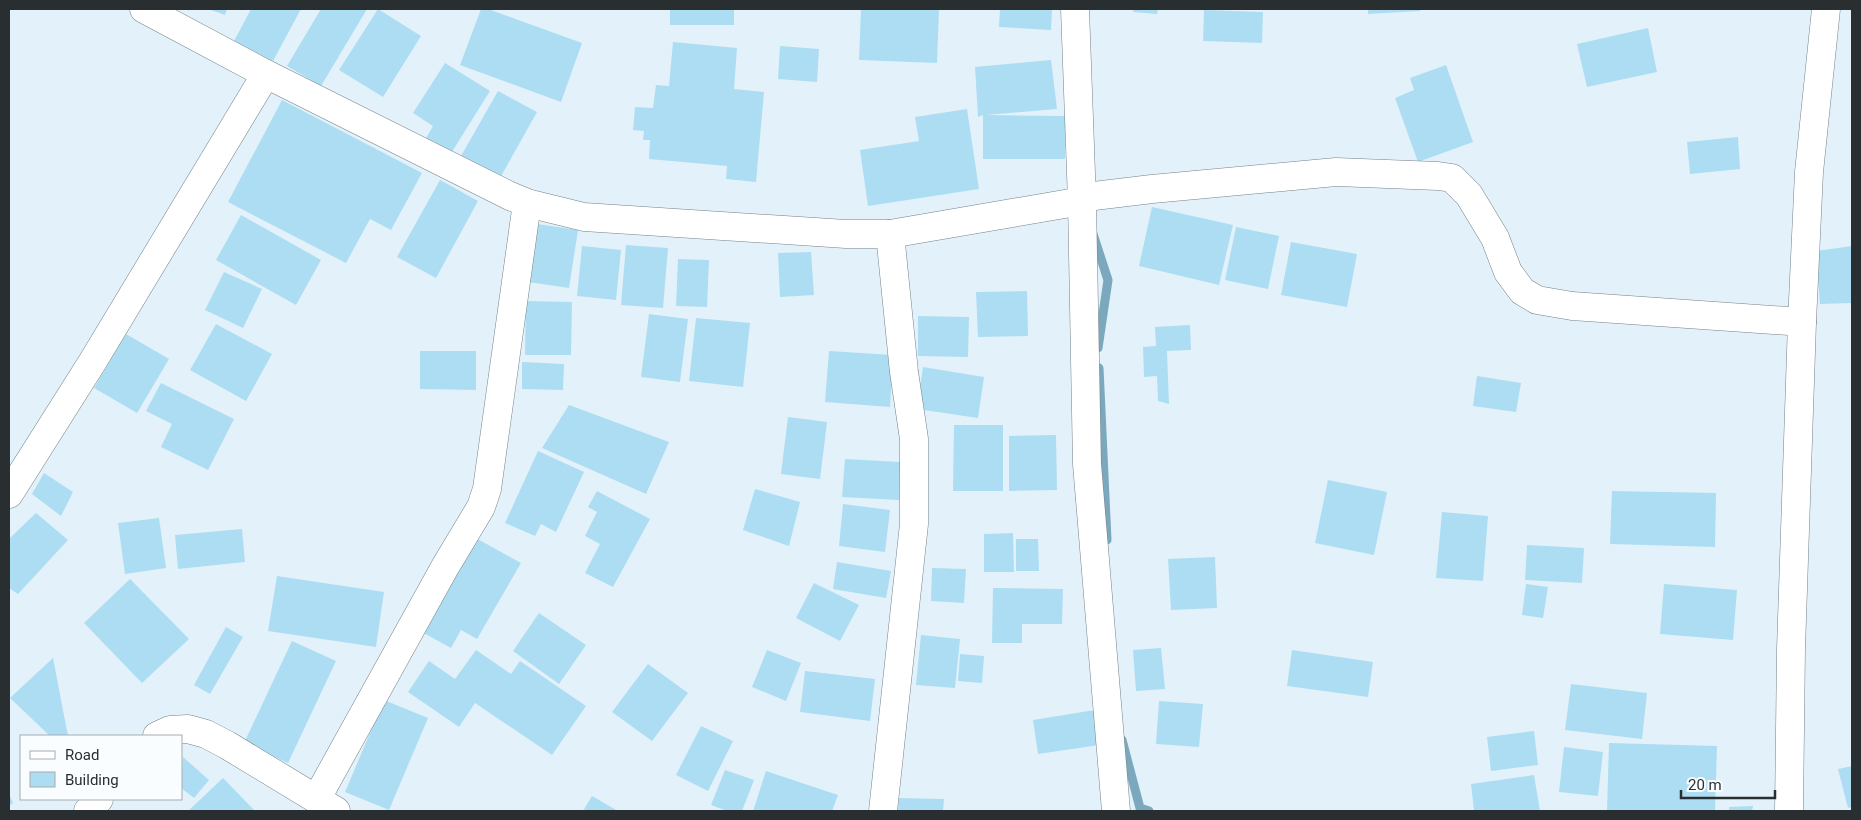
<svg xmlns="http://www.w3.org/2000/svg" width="1861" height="820" font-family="Roboto,sans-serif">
	<rect width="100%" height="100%" fill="#e3f2fa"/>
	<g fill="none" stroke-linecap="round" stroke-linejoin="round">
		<g stroke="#7ba8bc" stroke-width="9">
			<polyline points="1093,234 1108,280 1098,348"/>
			<polyline points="1099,368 1107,540"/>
			<polyline points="1122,740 1140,808 1149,811"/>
		</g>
	</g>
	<g fill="#adddf2">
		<polygon points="208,9 227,9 225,15"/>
		<polygon points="251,9 301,9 273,61 234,41"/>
		<polygon points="321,9 367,9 321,86 287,66"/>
		<polygon points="378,9 421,36 383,97 339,70"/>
		<polygon points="481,9 488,9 582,43 561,102 460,65"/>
		<rect x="670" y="9" width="64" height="16"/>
		<polygon points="861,9 939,9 937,63 859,60"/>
		<polygon points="1000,9 1052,9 1051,30 999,27"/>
		<polygon points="1134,9 1158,9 1157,14 1133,12"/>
		<polygon points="1368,9 1420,9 1420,11 1368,14"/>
		<polygon points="1204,10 1263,12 1262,43 1203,41"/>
		<polygon points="1648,28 1657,72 1587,87 1577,44"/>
		<polygon points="673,42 737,48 734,89 764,92 756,182 726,179 727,166 649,159 650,140 643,140 644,131 633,130 635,107 653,108 656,85 669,86"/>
		<polygon points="780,46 819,49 817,82 778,79"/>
		<polygon points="1051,60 1057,109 986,115 1065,116 1065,159 983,159 983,115 978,117 975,67"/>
		<polygon points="445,63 490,91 450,155 425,140 433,126 413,113"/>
		<polygon points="1446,65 1473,142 1418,162 1395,98 1414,90 1410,78"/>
		<polygon points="498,91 537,112 500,178 461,156"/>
		<polygon points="282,100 422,173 391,230 370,219 346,263 228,202"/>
		<polygon points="967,109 979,189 868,206 860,150 919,141 915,117"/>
		<polygon points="1738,137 1740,169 1690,174 1687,142"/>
		<polygon points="440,180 478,201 436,278 397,257"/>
		<polygon points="1152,207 1233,225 1219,285 1139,266"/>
		<polygon points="241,215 321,260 296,305 216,260"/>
		<polygon points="537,224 578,230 569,288 528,282"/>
		<polygon points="1236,227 1279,236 1268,289 1225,280"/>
		<polygon points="1291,242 1357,254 1347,307 1281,295"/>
		<polygon points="626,245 668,248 663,308 621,305"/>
		<polygon points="582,246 621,250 616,300 577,296"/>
		<polygon points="1852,246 1852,303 1820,304 1816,251"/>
		<polygon points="811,252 814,295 780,297 778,253"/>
		<polygon points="678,259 709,260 707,307 676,306"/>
		<polygon points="224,272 262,289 243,328 205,310"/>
		<polygon points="1027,291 1028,336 978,337 976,292"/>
		<polygon points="526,301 572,302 571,355 525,355"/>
		<polygon points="649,314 688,319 680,382 641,377"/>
		<polygon points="918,316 969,317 968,357 918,356"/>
		<polygon points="696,318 750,323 743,387 689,381"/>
		<polygon points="216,324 272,354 246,401 190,370"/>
		<polygon points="1190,325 1191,350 1167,351 1169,404 1158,401 1157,376 1144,377 1143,347 1156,346 1155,327"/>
		<polygon points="126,334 169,359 137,413 94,388"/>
		<polygon points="420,351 476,351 476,390 420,389"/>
		<polygon points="829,351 893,355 890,407 825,402"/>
		<polygon points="522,362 564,364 563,390 522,389"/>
		<polygon points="923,367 984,377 978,418 917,409"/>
		<polygon points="1477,376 1521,383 1516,412 1473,406"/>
		<polygon points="161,383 234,419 208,470 161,447 172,424 146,411"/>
		<polygon points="569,405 669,442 646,494 542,448"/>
		<polygon points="788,417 827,422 820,479 781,474"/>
		<polygon points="954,425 1003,425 1003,491 953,491"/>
		<polygon points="1056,435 1057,490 1009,491 1009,436"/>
		<polygon points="538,451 584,472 556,532 541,524 535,536 505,523"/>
		<polygon points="845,459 900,462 899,500 842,497"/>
		<polygon points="44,473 73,492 61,516 32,494"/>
		<polygon points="1328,480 1387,492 1374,555 1315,543"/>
		<polygon points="755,489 800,502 789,546 743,530"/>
		<polygon points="597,491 650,519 613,587 585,573 600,544 585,536 597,512 588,507"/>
		<polygon points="1612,491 1716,493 1715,547 1610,544"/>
		<polygon points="843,504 890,510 885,552 839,546"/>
		<polygon points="1442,512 1488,516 1483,581 1436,578"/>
		<polygon points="36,513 68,540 18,594 9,588 9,539"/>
		<polygon points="159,518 166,568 125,574 118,523"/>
		<polygon points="242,529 245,562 178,569 175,535"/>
		<polygon points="1013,533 1014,572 984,572 984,534"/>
		<polygon points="474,537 521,563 477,639 461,630 451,648 420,631"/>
		<polygon points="1016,539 1038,539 1039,571 1016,571"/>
		<polygon points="1527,545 1584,548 1582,583 1525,580"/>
		<polygon points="1215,557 1217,608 1171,610 1168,559"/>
		<polygon points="837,562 891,571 886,598 833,589"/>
		<polygon points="932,568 966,569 964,603 931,601"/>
		<polygon points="277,576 384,592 376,647 268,631"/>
		<polygon points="130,579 189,639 142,683 84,623"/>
		<polygon points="814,583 859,605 840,641 796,618"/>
		<polygon points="1526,584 1548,587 1543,618 1522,615"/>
		<polygon points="1664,584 1737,590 1733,640 1660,634"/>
		<polygon points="993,588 1063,589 1062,624 1022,624 1022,643 992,643"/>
		<polygon points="539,613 586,645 559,684 513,651"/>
		<polygon points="226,627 243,637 210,694 194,685"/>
		<polygon points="921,635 960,639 955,688 916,685"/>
		<polygon points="292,641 336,661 288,763 244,743"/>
		<polygon points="1161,648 1165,689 1136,691 1133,650"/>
		<polygon points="476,650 511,674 520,661 586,706 552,755 475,703 459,727 408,692 429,661 455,679"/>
		<polygon points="767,650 801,663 786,701 752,687"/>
		<polygon points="1292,650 1373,662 1368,697 1287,686"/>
		<polygon points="960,654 984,656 982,683 958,681"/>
		<polygon points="53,658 68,736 50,736 10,698"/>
		<polygon points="648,664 688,693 652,741 612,712"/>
		<polygon points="805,671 875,679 870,721 800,712"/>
		<polygon points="1571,684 1647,693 1642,739 1565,730"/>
		<polygon points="384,700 428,718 389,810 345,792"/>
		<polygon points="1159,701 1203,704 1199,747 1156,744"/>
		<polygon points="1101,709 1106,744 1038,754 1033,720"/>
		<polygon points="701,726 733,741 708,791 676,775"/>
		<polygon points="1534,731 1538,765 1491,771 1487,737"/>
		<polygon points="1609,743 1717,746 1715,811 1607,811"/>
		<polygon points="1564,747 1603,752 1598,796 1559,792"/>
		<polygon points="183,757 209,780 194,798 181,788"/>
		<polygon points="1852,766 1852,807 1848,808 1838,769"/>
		<polygon points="725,770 754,780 742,811 727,811 711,805"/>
		<polygon points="766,771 838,795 832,811 753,811"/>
		<polygon points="1534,775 1540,811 1474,811 1471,784"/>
		<polygon points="223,778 255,811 188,811"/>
		<polygon points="9,794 13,803 9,806"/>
		<polygon points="592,796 618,811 583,811"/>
		<polygon points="899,798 944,799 943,811 898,811"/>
		<polygon points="1753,806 1752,811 1729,811 1729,807"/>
	</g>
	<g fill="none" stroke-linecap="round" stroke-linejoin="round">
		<g stroke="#748289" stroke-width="29">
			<g id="minor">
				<polyline points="144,9 266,74 510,196 527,203 584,217 846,234 890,234 1082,201 1094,196 1152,189 1336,172 1438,176 1452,178 1469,195 1495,238 1508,272 1522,291 1537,300 1572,306 1802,322"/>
				<polyline points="1075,9 1082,201 1087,464 1116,811"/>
				<polyline points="9,494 93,361 266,74"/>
				<polyline points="157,736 170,730 188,729 206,734 227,745 336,811"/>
				<polyline points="317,798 445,567 481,507 487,489 527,203"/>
				<polyline points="88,811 99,799"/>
				<polyline points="883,811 914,524 914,439 904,372 890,234"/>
				<polyline points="1789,811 1791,649 1802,322 1809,172 1826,9"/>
			</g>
		</g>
		<use href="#minor" stroke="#fff" stroke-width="28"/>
	</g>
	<rect width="1861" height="820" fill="none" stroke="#292f31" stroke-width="20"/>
	<rect x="20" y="735" width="162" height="65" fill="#fafdff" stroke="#a6abad"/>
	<rect x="30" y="751" width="25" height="8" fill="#ffffff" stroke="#a6abad"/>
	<text x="65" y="760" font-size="15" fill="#292f31">Road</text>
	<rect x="30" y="772" width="25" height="15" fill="#adddf2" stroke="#a6abad"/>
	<text x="65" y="785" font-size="15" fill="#292f31">Building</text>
	<path d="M1681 790v8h94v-8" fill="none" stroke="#292f31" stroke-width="2.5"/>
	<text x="1688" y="790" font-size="15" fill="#292f31" stroke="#fafdff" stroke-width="4" paint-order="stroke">20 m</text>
</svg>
